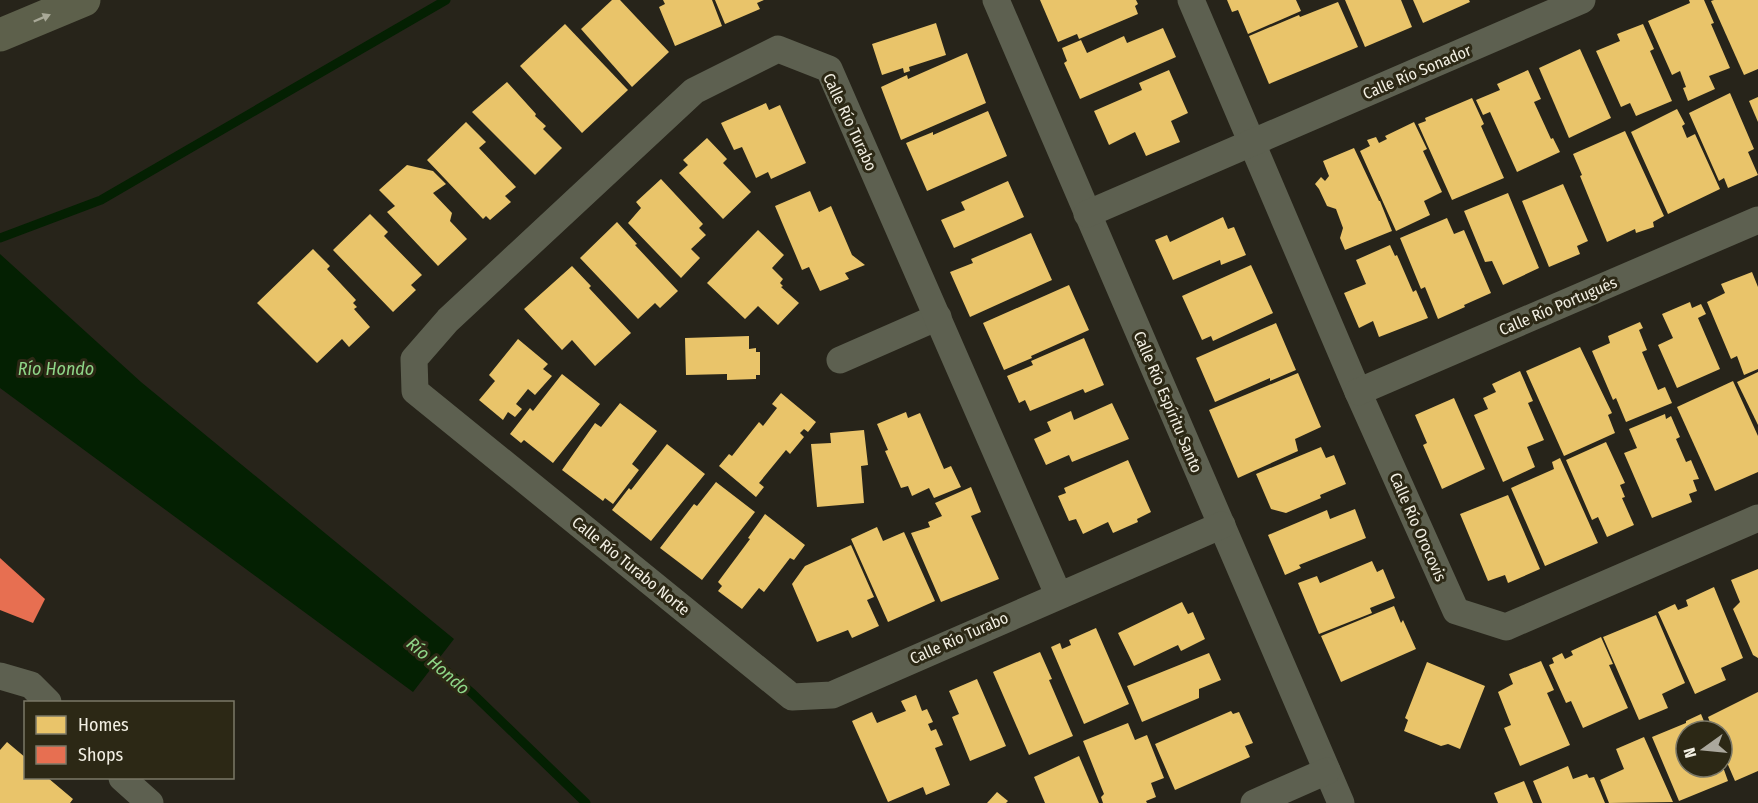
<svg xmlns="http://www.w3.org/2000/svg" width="1758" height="803" font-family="'Fira Sans Condensed',sans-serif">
	<rect width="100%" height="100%" fill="#27241a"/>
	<polygon fill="#042002" points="0,254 141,382 454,639 413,692 0,388"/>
	<g fill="#e9c46a">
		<polygon points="612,0 620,0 669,52 632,87 581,29"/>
		<polygon points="663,0 712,0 722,26 675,46 659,7 665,4"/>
		<polygon points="715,0 764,0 757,3 760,9 725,24"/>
		<polygon points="1040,0 1136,0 1138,4 1135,6 1138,14 1079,39 1077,34 1058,42"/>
		<polygon points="1227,0 1296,0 1301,11 1248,34 1238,10 1232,12"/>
		<polygon points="1345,0 1401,0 1412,27 1365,47"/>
		<polygon points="1413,0 1469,0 1470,2 1423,23"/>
		<polygon points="1689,0 1704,0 1714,23 1711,24 1730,68 1709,76 1715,89 1688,101 1683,88 1686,87 1680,71 1672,75 1648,21 1690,3"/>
		<polygon points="1714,0 1758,0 1758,69 1744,75 1711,1"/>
		<polygon points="1338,2 1358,47 1269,84 1249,36 1299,15 1300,17"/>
		<polygon points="936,23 946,55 909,67 910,71 904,73 903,68 882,75 872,44"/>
		<polygon points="565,24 628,90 582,133 520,66"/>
		<polygon points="1643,24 1654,49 1650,51 1672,101 1636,116 1630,103 1621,107 1596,51 1620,41 1617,34"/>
		<polygon points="1163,28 1176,57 1080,99 1064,63 1067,61 1062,48 1081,40 1087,53 1124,36 1127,43"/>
		<polygon points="1580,49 1611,118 1569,138 1539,68"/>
		<polygon points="967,53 986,103 901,140 881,87 907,75 908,79"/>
		<polygon points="1169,70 1188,113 1171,121 1180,142 1146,156 1135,132 1109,145 1094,111 1142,90 1139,83"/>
		<polygon points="1528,70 1541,99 1534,102 1551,139 1553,138 1560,152 1517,172 1490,112 1483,115 1476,100 1500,90 1497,84"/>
		<polygon points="507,82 536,114 535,116 546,126 543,129 562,148 535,175 472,112"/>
		<polygon points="1730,93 1754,149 1748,152 1758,175 1728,188 1724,178 1719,181 1689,113"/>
		<polygon points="1758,97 1758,122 1749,101"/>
		<polygon points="1472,98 1484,124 1481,126 1504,178 1452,200 1418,124 1426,121 1425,118"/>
		<polygon points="766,103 769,110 780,105 806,163 771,179 768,172 756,178 742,147 734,150 721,123"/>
		<polygon points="1677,109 1685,124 1682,126 1687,138 1695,134 1720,189 1668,214 1631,132"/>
		<polygon points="988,111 1007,156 927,191 906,143 933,132 933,135"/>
		<polygon points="466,122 486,142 479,148 516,187 505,196 511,202 490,220 486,216 483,219 427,160"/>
		<polygon points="1414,122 1427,149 1423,151 1442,192 1424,201 1430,215 1396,231 1360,151 1370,146 1367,140 1376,137 1379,143 1387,139 1385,136"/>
		<polygon points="1625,131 1664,216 1653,222 1654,227 1636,233 1635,229 1607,242 1580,176 1582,175 1573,154"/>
		<polygon points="707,138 727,159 723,163 751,192 723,219 679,173 688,165 683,160"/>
		<polygon points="1354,148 1379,201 1380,201 1392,231 1345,250 1340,238 1343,228 1336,209 1327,206 1319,189 1315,184 1321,177 1325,181 1329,176 1323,161"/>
		<polygon points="407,165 433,171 446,184 433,193 452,213 450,221 467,239 438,266 387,212 395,206 379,190"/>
		<polygon points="661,179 703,224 699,228 706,235 691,249 700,258 681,278 628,223 641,208 636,202"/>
		<polygon points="1008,181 1024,217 954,248 941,220 965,210 961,202"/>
		<polygon points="1563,184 1588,241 1577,246 1580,254 1549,267 1522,201"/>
		<polygon points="810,191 819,212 831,206 852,255 865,265 845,273 849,279 820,291 809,267 802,270 775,206"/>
		<polygon points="1508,193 1539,268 1503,285 1492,261 1485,262 1464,211"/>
		<polygon points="370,214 388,232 384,236 422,275 411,285 416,290 393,312 333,250"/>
		<polygon points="1223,217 1228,229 1234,227 1246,255 1221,265 1220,260 1173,280 1155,240 1167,235 1170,242"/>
		<polygon points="1447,218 1454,234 1464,230 1491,293 1464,305 1465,307 1438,319 1425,287 1421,289 1400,238"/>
		<polygon points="617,222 637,244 635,245 678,291 660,308 655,303 638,319 580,258"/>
		<polygon points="758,230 784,255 772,268 783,279 780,283 783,286 781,287 799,303 778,325 758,306 745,319 707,283"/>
		<polygon points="1031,233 1052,280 970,317 950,272 973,263 971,259"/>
		<polygon points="1390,245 1395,256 1397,255 1413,292 1416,290 1428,318 1379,337 1373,321 1359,328 1344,293 1366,284 1356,260"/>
		<polygon points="313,249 330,266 327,269 356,300 353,303 357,307 354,309 370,327 349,347 342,339 317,363 257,303"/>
		<polygon points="1251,265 1273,313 1213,341 1211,336 1202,340 1182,296"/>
		<polygon points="572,266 591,286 589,288 631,333 595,366 572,340 562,350 524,309"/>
		<polygon points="1752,272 1758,287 1758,369 1744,375 1737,356 1731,359 1707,302 1725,293 1721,284"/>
		<polygon points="1069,285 1089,330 1031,356 1032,358 1004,370 983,323"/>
		<polygon points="1690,302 1692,308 1701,304 1706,314 1698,318 1720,369 1677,388 1658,345 1673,338 1662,314"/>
		<polygon points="1640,322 1643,328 1639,330 1647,350 1642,352 1658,390 1665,387 1672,403 1626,422 1616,398 1613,400 1592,351 1610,343 1608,336"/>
		<polygon points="1276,323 1296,370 1270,381 1270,378 1215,402 1196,358"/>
		<polygon points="749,336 749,349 756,348 756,352 760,352 760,375 756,375 756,379 727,380 727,374 686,375 685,338"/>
		<polygon points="1084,338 1104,385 1085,393 1083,389 1030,411 1025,400 1019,403 1007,376 1033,365 1031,361"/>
		<polygon points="518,339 548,364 543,369 552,376 535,395 528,389 516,404 522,409 515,417 508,412 503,420 479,400 495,381 489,375"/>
		<polygon points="1580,347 1612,413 1608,415 1615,433 1564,456 1526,371"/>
		<polygon points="1520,371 1533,401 1528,403 1544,440 1527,447 1535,467 1503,482 1474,415 1488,409 1483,398 1496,392 1492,384"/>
		<polygon points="1758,372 1758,425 1737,382"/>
		<polygon points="1298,373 1321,427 1295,439 1298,451 1238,478 1209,410"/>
		<polygon points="562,374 600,404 553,463 524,440 521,443 510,434 530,408 533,411"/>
		<polygon points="1733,381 1758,436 1758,472 1715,491 1677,407"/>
		<polygon points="781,393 816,422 808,432 804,429 800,433 804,437 790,454 786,450 759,483 764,487 756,497 719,466 729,454 732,456 759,422 763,426 777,408 772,404"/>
		<polygon points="1454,398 1485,469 1442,489 1423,445 1427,443 1415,415"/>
		<polygon points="620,403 657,431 632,464 639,470 613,504 605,498 603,501 562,470 595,423 601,427"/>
		<polygon points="1112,403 1129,439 1072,462 1069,455 1046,465 1034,439 1051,431 1047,422 1071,411 1074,420"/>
		<polygon points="906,412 908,418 920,413 944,469 951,466 961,487 934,498 929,488 912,496 908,486 901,488 885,451 888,450 877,424"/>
		<polygon points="1665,414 1666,419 1671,416 1680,437 1676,439 1686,462 1691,460 1699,479 1693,480 1697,491 1689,494 1692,502 1652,518 1624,453 1637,448 1629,429"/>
		<polygon points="864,430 868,465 861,466 864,503 817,507 811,444 831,443 830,433"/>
		<polygon points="1606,442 1625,483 1620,485 1625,497 1622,498 1634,525 1607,537 1598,517 1592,520 1566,460"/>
		<polygon points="667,444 705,474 651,541 612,510 629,488 631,490"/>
		<polygon points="1321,447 1326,458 1334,455 1346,484 1320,495 1321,498 1286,513 1271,509 1256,474"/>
		<polygon points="1560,458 1598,543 1545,566 1511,488 1554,469 1552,462"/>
		<polygon points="1128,460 1151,512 1137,519 1138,522 1113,533 1108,522 1083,534 1076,519 1069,521 1058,496 1066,493 1064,488"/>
		<polygon points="716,482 755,512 702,580 660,548 694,504 697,506"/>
		<polygon points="971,487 981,512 971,516 999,579 941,602 911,533 930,527 928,522 942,516 935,503"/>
		<polygon points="1508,495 1540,569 1508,583 1505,575 1488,581 1460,514"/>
		<polygon points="1355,509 1366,538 1299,565 1301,568 1285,575 1268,535 1327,510 1330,519"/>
		<polygon points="765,514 805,545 794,560 790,558 764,592 759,588 742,609 718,591 722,586 718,582 750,539 748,538"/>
		<polygon points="877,527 883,541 904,532 935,601 888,622 851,539"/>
		<polygon points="851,545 874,597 867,600 879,626 852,638 848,630 817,642 792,584 805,566"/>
		<polygon points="1372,561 1377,572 1383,569 1395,598 1370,608 1372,613 1319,634 1298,583 1317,576 1320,583"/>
		<polygon points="1758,569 1758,658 1753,655 1733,609 1740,602 1731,580"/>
		<polygon points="1714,587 1743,658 1721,668 1726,680 1695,694 1658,612 1675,604 1678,610 1688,606 1686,600"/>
		<polygon points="1182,602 1188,614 1193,612 1205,639 1181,651 1178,645 1134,666 1118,633"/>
		<polygon points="1394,606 1401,623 1403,620 1416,649 1341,682 1321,636"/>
		<polygon points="1656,615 1685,683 1662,694 1668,708 1639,720 1603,637"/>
		<polygon points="1096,628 1129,704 1084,724 1051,647 1060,643 1062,649 1071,645 1069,640"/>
		<polygon points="1601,637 1613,664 1609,665 1628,708 1583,728 1571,701 1566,703 1549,665 1554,663 1552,658 1562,653 1565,659 1573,655 1571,651"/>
		<polygon points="1040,652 1052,679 1049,680 1073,736 1029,755 993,672"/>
		<polygon points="1209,653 1221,680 1199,689 1199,698 1142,722 1127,686"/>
		<polygon points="1541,661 1554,690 1547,693 1570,745 1520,766 1504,728 1511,725 1498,692 1513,684 1509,674"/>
		<polygon points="1427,662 1485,686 1460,749 1448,744 1441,746 1404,731 1408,720 1405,718"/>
		<polygon points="977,679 1006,746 970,761 952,717 959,714 949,691"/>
		<polygon points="1758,692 1758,771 1735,781 1722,751 1722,731 1713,731 1708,717"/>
		<polygon points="916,695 922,711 927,709 933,722 928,724 931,731 936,729 943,745 935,748 950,785 926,795 923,787 888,802 852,721 872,712 877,723 906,711 901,701"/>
		<polygon points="1231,711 1233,714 1239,712 1253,743 1245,746 1250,757 1175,790 1155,744"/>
		<polygon points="1701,714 1708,731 1686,731 1686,767 1723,767 1728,781 1679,801 1652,737 1686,723 1686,721"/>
		<polygon points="1128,723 1135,740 1147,735 1164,778 1151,783 1156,797 1146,801 1147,803 1103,803 1101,797 1104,794 1083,741"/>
		<polygon points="1644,737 1673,802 1609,803 1600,780 1624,769 1616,749"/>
		<polygon points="7,742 26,758 26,778 48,778 73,799 70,803 0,803 0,750"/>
		<polygon points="1079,756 1099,803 1045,803 1034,777"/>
		<polygon points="1568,766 1573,779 1587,774 1589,778 1594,777 1605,803 1542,803 1533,781"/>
		<polygon points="1524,781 1533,803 1498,803 1494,793"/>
		<polygon points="997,792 1008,801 1006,803 987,803"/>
	</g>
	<polygon fill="#e76f51" points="0,558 45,599 33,623 0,610"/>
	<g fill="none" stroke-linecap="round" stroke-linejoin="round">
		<g stroke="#042002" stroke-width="9">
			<polyline points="0,238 101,200 446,0"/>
			<polyline points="436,662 473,694 586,803"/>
		</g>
		<g stroke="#5d6050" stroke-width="27">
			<polyline points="996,0 1341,803"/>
			<polyline points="1191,0 1358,392 1456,611 1506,627 1758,518"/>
			<polyline points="1087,214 1582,0"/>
			<polyline points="840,360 938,317"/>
			<polyline points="1358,392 1758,220"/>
			<polyline points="1058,594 829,69 778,49 694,91 448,320 414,359 415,391 792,697 832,695 1222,525"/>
			<polyline points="0,676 31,685 48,702"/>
			<polyline points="122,778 150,803"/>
			<polyline points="1254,803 1327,771"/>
		</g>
		<polyline stroke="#5d604b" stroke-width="33" points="0,35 84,0"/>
	</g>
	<defs><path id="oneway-solid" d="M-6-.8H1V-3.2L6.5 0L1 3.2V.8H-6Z" transform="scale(1.5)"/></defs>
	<use fill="#a8a897" href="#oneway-solid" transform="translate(42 18) rotate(-23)"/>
	<g text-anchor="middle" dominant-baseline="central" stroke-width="6" stroke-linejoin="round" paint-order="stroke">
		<g font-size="16" fill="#f2efe3" stroke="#2c2815">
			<text transform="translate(1417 72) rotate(-23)">Calle Río Sonador</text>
			<text transform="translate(850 122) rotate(65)">Calle Río Turabo</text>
			<text transform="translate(1558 306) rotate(-23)">Calle Río Portugués</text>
			<text transform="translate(1168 402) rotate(67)">Calle Río Espíritu Santo</text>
			<text transform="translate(1418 527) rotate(66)">Calle Río Orocovis</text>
			<text transform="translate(631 566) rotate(39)">Calle Río Turabo Norte</text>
			<text transform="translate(959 638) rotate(-24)">Calle Río Turabo</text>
		</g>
		<g font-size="18" font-style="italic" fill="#8fd688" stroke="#2c2815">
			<text x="56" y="369">Río Hondo</text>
			<text transform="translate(438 666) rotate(41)">Río Hondo</text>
		</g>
	</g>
	<rect x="24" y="701" width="210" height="78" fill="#2c2815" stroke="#7b7867" stroke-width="1.5"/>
	<rect x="36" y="716" width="30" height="18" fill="#e9c46a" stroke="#7b7867" stroke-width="1.5"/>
	<text x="78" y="731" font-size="18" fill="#f2efe3">Homes</text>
	<rect x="36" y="746" width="30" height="18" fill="#e76f51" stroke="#7b7867" stroke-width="1.5"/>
	<text x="78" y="761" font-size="18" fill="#f2efe3">Shops</text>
	<g transform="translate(1704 749) rotate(255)"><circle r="28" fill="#2c2815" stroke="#7b7867" stroke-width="1.5"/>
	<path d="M0-4.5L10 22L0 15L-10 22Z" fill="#aba89d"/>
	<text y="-9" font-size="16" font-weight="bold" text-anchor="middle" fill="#f2efe3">N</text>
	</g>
</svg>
